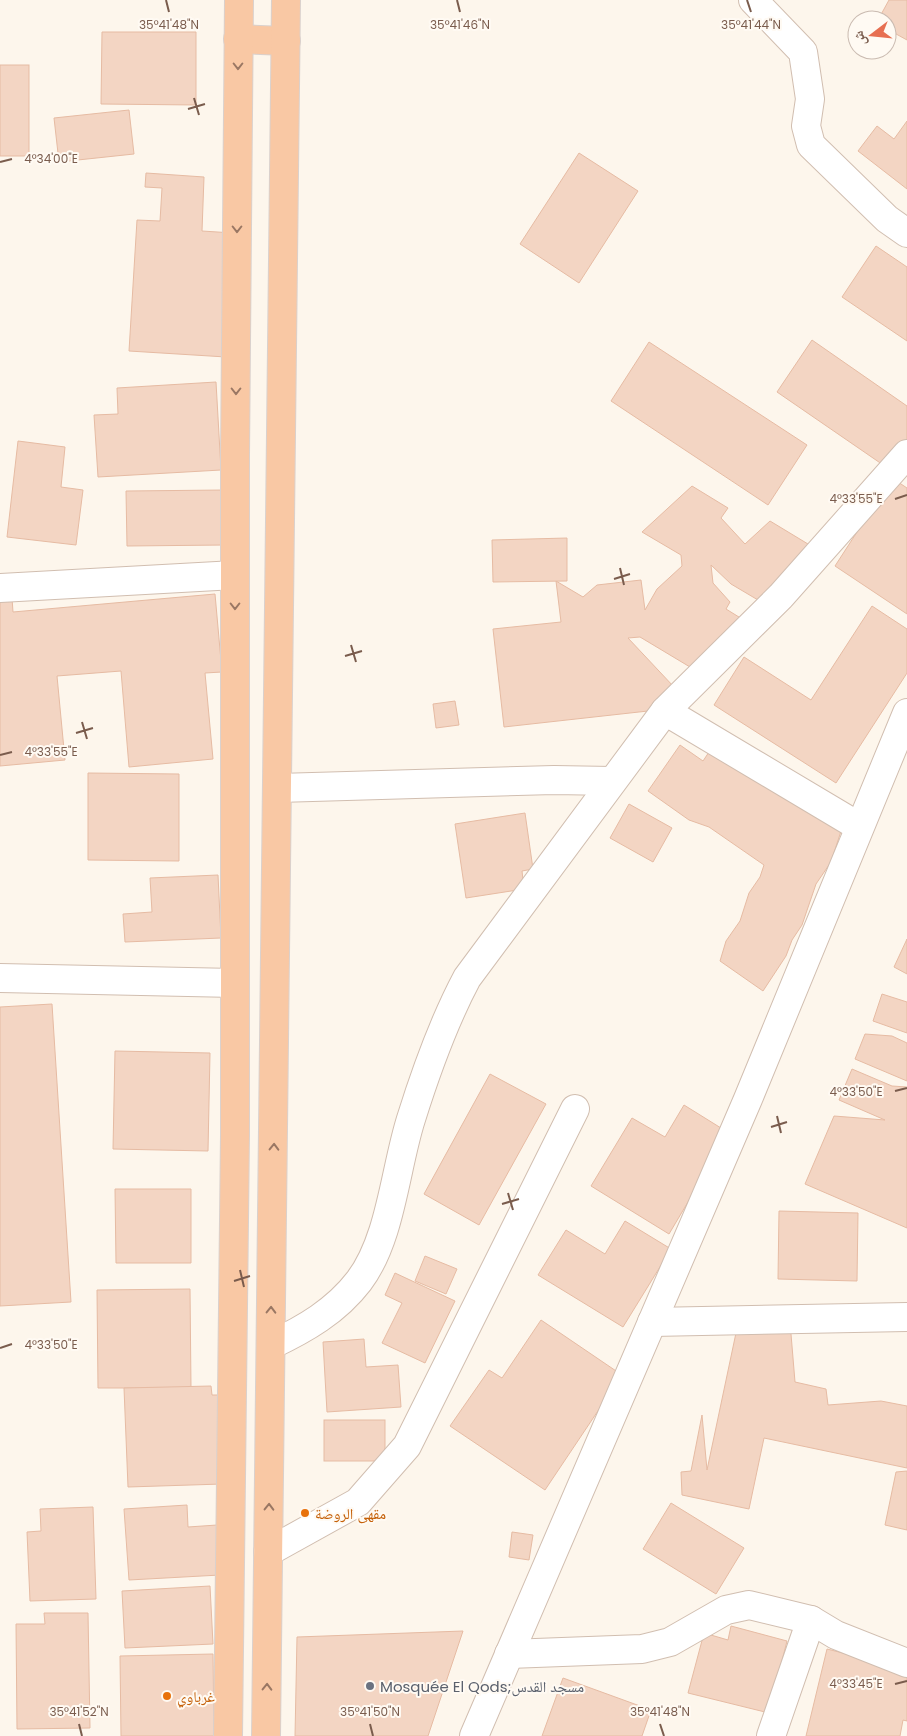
<svg xmlns="http://www.w3.org/2000/svg" width="907" height="1736" font-family="Poppins,'Noto Naskh Arabic',sans-serif">
	<rect width="100%" height="100%" fill="#fdf6ec"/>
	<g fill="#f3d5c3" stroke="#e6bba3">
		<polygon points="889,0 907,0 907,40 887,29 887,20 878,20"/>
		<polygon points="102,32 196,32 196,105 101,104"/>
		<rect x="0" y="65" width="29" height="91"/>
		<polygon points="129,110 134,154 59,162 54,118"/>
		<polygon points="907,121 907,189 858,151 877,126 894,139"/>
		<polygon points="579,153 638,191 579,283 520,244"/>
		<polygon points="146,173 204,177 202,231 233,233 226,357 129,351 137,220 160,221 162,188 145,187"/>
		<polygon points="876,246 907,267 907,341 842,297"/>
		<polygon points="812,340 907,406 907,442 889,469 777,392"/>
		<polygon points="649,342 807,445 768,505 611,401"/>
		<polygon points="216,382 221,470 98,477 94,415 118,414 117,388"/>
		<polygon points="18,441 65,447 61,487 83,490 76,545 7,537"/>
		<polygon points="892,478 907,488 907,614 835,566"/>
		<polygon points="692,486 728,508 721,518 745,544 770,521 808,544 796,565 758,600 731,584 711,565 713,583 730,602 726,609 747,622 695,670 640,637 628,638 674,687 648,711 504,727 493,629 561,622 556,581 583,597 597,585 641,580 645,610 657,589 682,566 681,555 642,532"/>
		<polygon points="224,490 225,545 127,546 126,491"/>
		<polygon points="567,538 567,581 493,582 492,540"/>
		<polygon points="215,594 222,672 205,673 213,759 129,767 121,671 57,676 65,760 0,766 0,600 12,598 13,612"/>
		<polygon points="872,606 907,629 907,673 836,783 714,705 744,657 811,700"/>
		<polygon points="455,701 459,725 436,728 433,704"/>
		<polygon points="680,745 703,761 711,749 844,822 831,862 816,884 802,925 792,940 786,956 763,991 720,961 726,941 740,921 749,893 760,877 764,865 709,827 689,820 648,791"/>
		<polygon points="88,773 179,774 179,861 88,860"/>
		<polygon points="629,804 672,828 653,862 610,838"/>
		<polygon points="525,813 533,869 522,871 524,889 466,898 455,824"/>
		<polygon points="218,875 221,938 125,942 123,914 152,912 150,878"/>
		<polygon points="907,939 907,974 894,967"/>
		<polygon points="882,994 907,1002 907,1033 873,1021"/>
		<polygon points="52,1004 71,1302 0,1306 0,1007"/>
		<polygon points="865,1034 892,1036 907,1043 907,1081 855,1059"/>
		<polygon points="115,1051 210,1053 208,1151 113,1149"/>
		<polygon points="852,1069 892,1086 907,1087 907,1228 805,1184 834,1116 885,1120 839,1100"/>
		<polygon points="490,1074 546,1104 479,1225 424,1194"/>
		<polygon points="684,1105 729,1133 669,1234 591,1186 632,1118 665,1137"/>
		<polygon points="115,1189 191,1189 191,1263 116,1263"/>
		<polygon points="779,1211 858,1213 857,1281 778,1279"/>
		<polygon points="625,1221 671,1249 623,1327 538,1275 566,1230 605,1254"/>
		<polygon points="425,1256 457,1269 446,1294 415,1281"/>
		<polygon points="395,1273 455,1301 425,1363 382,1343 402,1303 385,1295"/>
		<polygon points="190,1289 191,1388 98,1388 97,1290"/>
		<polygon points="789,1310 795,1382 826,1389 828,1405 881,1401 907,1406 907,1468 764,1438 749,1509 682,1495 681,1472 691,1471 702,1415 707,1470 740,1314"/>
		<polygon points="541,1320 622,1375 545,1490 450,1426 489,1370 502,1378"/>
		<polygon points="364,1339 366,1367 398,1365 401,1407 327,1412 323,1342"/>
		<polygon points="211,1386 212,1395 219,1395 222,1484 128,1487 124,1388"/>
		<rect x="324" y="1420" width="61" height="41"/>
		<polygon points="907,1471 907,1530 885,1525 896,1472"/>
		<polygon points="671,1503 744,1548 716,1594 643,1549"/>
		<polygon points="187,1505 188,1527 217,1525 220,1575 129,1580 124,1509"/>
		<polygon points="93,1507 96,1599 30,1601 27,1532 41,1531 40,1509"/>
		<polygon points="512,1532 533,1535 529,1560 509,1557"/>
		<polygon points="210,1586 213,1644 125,1648 122,1591"/>
		<polygon points="44,1613 88,1613 90,1728 17,1729 16,1624 45,1624"/>
		<polygon points="731,1626 787,1641 769,1713 688,1693 704,1633 728,1640"/>
		<polygon points="463,1631 428,1736 295,1736 297,1637"/>
		<polygon points="827,1649 907,1669 907,1721 903,1720 900,1736 806,1736"/>
		<polygon points="213,1654 214,1736 121,1736 120,1656"/>
		<polygon points="563,1678 651,1710 642,1736 542,1736"/>
	</g>
	<g fill="none" stroke-linecap="round" stroke-linejoin="round">
		<g stroke="#d1beb0" stroke-width="30">
			<g id="minor">
				<polyline points="753,0 803,52 810,99 806,126 811,145 887,219 907,233"/>
				<polyline points="0,588 235,575"/>
				<polyline points="665,711 858,826"/>
				<polyline points="278,788 554,780 612,781"/>
				<polyline points="0,978 235,983"/>
				<polyline points="652,1322 907,1317"/>
				<path d="M271,1345c34,-16 65,-34 88,-64 32,-42 36,-112 52,-162 15,-48 32,-96 56,-141l198,-267 116,-115 126,-142"/>
				<polyline points="268,1552 358,1502 407,1446 575,1109"/>
				<polyline points="509,1654 642,1649 670,1642 726,1610 749,1605 811,1620 836,1635 907,1663"/>
				<polyline points="771,1736 811,1620"/>
			</g>
		</g>
		<g stroke="#d1beb0" stroke-width="30">
			<polyline id="tertiary" points="474,1736 748,1099 907,713"/>
		</g>
		<g stroke="#dad1cd" stroke-width="30">
			<g id="trunk">
				<polyline points="238,39 286,41"/>
				<polyline points="228,1736 235,1135 235,456 239,0"/>
				<polyline points="266,1736 286,0"/>
			</g>
		</g>
		<use href="#minor" stroke="#fff" stroke-width="28"/>
		<use href="#tertiary" stroke="#fff" stroke-width="28"/>
		<use href="#trunk" stroke="#f9c8a4" stroke-width="28"/>
	</g>
	<defs><path id="oneway-chevron" d="M-2-3.5L2.5 0L-2 3.5" fill="none" stroke-width="1.6" stroke-linecap="round" stroke-linejoin="round" transform="scale(1.25)"/></defs>
	<g stroke="#9a7763">
		<use href="#oneway-chevron" transform="translate(238 66) rotate(90)"/>
		<use href="#oneway-chevron" transform="translate(237 229) rotate(90)"/>
		<use href="#oneway-chevron" transform="translate(236 391) rotate(90)"/>
		<use href="#oneway-chevron" transform="translate(235 606) rotate(90)"/>
		<use href="#oneway-chevron" transform="translate(274 1147) rotate(-89)"/>
		<use href="#oneway-chevron" transform="translate(271 1310) rotate(-89)"/>
		<use href="#oneway-chevron" transform="translate(269 1507) rotate(-89)"/>
		<use href="#oneway-chevron" transform="translate(267 1687) rotate(-89)"/>
	</g>
	<path fill="none" stroke="#7a5c4d" stroke-width="2" d="M166,0l3,12M457,0l3,12M747,0l4,12M194,98l5,17M188,109l17,-5M0,162l12,-3M895,499l12,-4M620,568l4,17M614,579l16,-5M351,645l5,17M345,656l17,-5M82,722l5,17M76,733l17,-5M0,755l12,-3M895,1091l12,-3M777,1116l4,17M771,1127l16,-5M508,1193l5,17M502,1204l17,-5M240,1270l4,17M234,1281l16,-5M0,1348l12,-4M895,1684l12,-3M79,1724l3,12M370,1724l3,12M660,1724l4,12"/>
	<g fill="#e8710a" stroke="#fffaf3" stroke-width="2">
		<circle cx="305" cy="1513" r="5"/>
		<circle cx="167" cy="1696" r="5"/>
	</g>
	<circle fill="#6b7280" stroke="#fffaf3" stroke-width="2" cx="370" cy="1686" r="5"/>
	<g text-anchor="middle" dominant-baseline="central" stroke-width="4" stroke-linejoin="round" paint-order="stroke">
		<g font-size="15" fill="#c56008" stroke="#fffaf3" text-anchor="start">
			<text x="315" y="1513">مقهى الروضة</text>
			<text x="177" y="1696">غرباوي</text>
		</g>
		<g font-size="15" fill="#5b616d" stroke="#fffaf3" text-anchor="start">
			<text x="380" y="1686">Mosquée El Qods;مسجد القدس</text>
		</g>
	</g>
	<g font-size="12" text-anchor="middle" fill="#7a5c4d" stroke="#fffaf3" stroke-width="4" stroke-linejoin="round" paint-order="stroke">
		<text x="169" y="29">35°41'48"N</text>
		<text x="460" y="29">35°41'46"N</text>
		<text x="751" y="29">35°41'44"N</text>
		<text x="51" y="163">4°34'00"E</text>
		<text x="856" y="503">4°33'55"E</text>
		<text x="51" y="756">4°33'55"E</text>
		<text x="856" y="1096">4°33'50"E</text>
		<text x="51" y="1349">4°33'50"E</text>
		<text x="856" y="1688">4°33'45"E</text>
		<text x="79" y="1716">35°41'52"N</text>
		<text x="370" y="1716">35°41'50"N</text>
		<text x="660" y="1716">35°41'48"N</text>
	</g>
	<g transform="translate(872 35) rotate(254)"><circle r="24" fill="#fffaf3" stroke="#cabbb1"/>
	<path d="M0-4L9 19L0 12L-9 19Z" fill="#e76f51"/>
	<text y="-8" font-size="14" font-weight="bold" text-anchor="middle" fill="#7a5c4d">ش</text>
	</g>
</svg>
